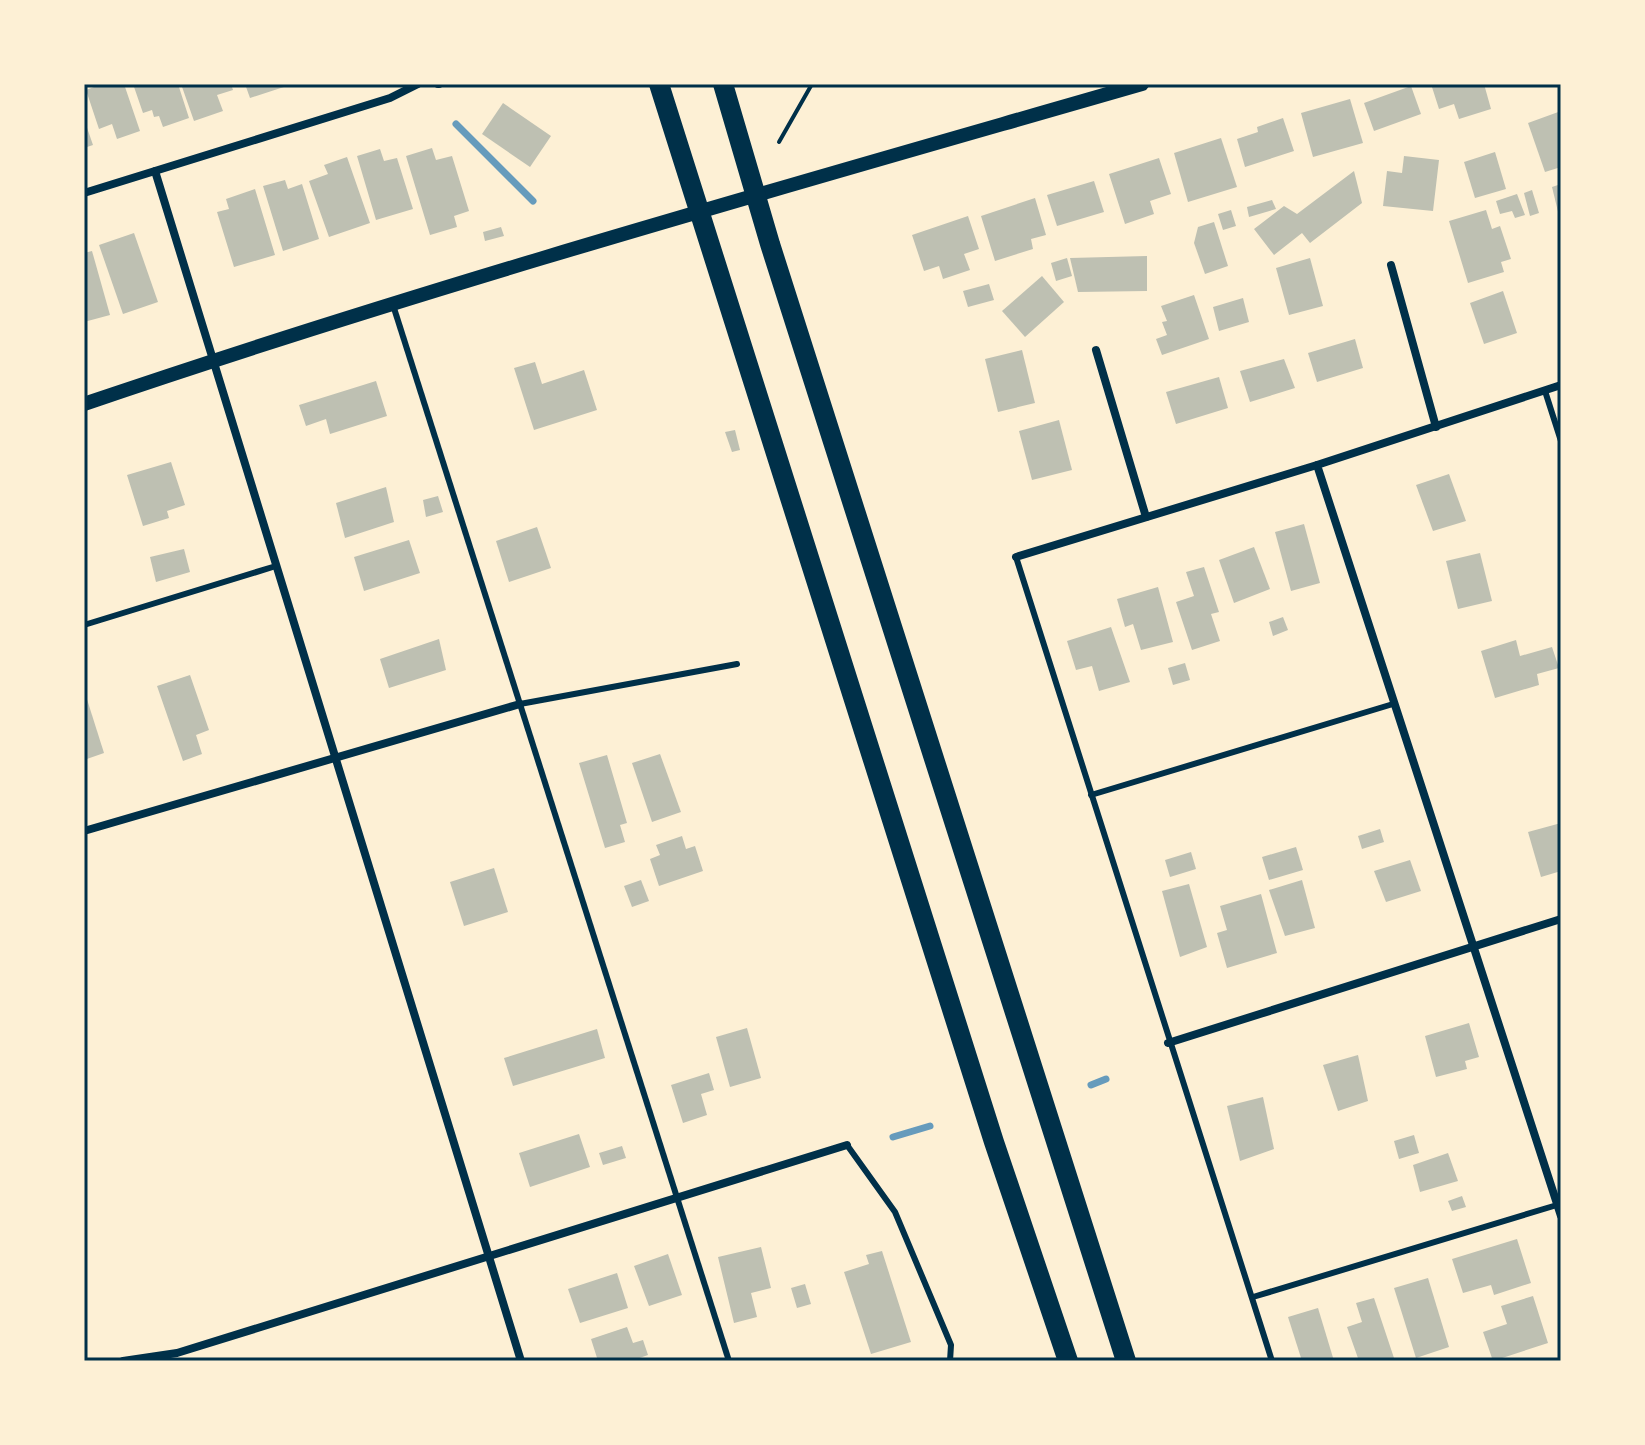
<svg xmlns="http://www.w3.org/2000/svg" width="1645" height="1445" font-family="'Zilla Slab',serif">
	<rect width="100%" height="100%" fill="#fdf0d5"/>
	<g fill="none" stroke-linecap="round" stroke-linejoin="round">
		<g stroke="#669bbc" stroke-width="7">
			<polyline points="456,124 533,201"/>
			<polyline points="1091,1085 1106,1079"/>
			<polyline points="893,1137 930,1126"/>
		</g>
	</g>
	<g fill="#bec0b2">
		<polygon points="102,84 124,84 140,131 117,139 112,124 99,129 86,90"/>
		<polygon points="133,84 178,84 189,118 163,127 159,116 154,117 152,110 143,113"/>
		<polygon points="181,84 231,84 233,90 217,95 223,111 194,121"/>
		<polygon points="245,84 290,84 290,85 250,98"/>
		<polygon points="1431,84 1484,84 1491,109 1459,119 1454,104 1439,109"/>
		<polygon points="1411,86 1421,114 1374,131 1364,103"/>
		<polygon points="1350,99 1363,143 1313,157 1301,113"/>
		<polygon points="503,103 551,136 530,167 482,134"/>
		<polygon points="1561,111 1561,167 1545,172 1528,123"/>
		<polygon points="1283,118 1294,151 1245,167 1237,139 1258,132 1257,127"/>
		<polygon points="84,119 93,145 84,148"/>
		<polygon points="1221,138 1237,187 1188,202 1174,153"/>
		<polygon points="432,148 436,160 452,156 469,211 454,216 457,227 430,235 406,156"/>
		<polygon points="380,149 384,161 397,158 413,209 376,220 357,156"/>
		<polygon points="1495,152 1506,189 1475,198 1464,162"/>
		<polygon points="1404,156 1439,160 1433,211 1383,206 1387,171 1402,173"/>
		<polygon points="347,157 370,223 329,237 309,181 328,174 324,165"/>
		<polygon points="1159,158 1171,194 1150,201 1154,214 1125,224 1109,174"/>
		<polygon points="1354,171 1362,203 1310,243 1302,233 1274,255 1254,229 1284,206 1297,214"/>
		<polygon points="285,180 288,189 302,184 319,239 283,251 263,186"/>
		<polygon points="1094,181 1104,212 1057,226 1047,195"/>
		<polygon points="1561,184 1561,220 1560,220 1552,187"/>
		<polygon points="255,189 275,255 234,267 217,212 229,209 226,199"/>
		<polygon points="1532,190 1539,213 1530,216 1524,193"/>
		<polygon points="1517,194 1525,215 1515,218 1512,211 1500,214 1496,201"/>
		<polygon points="1035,198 1046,235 1031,239 1033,249 995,261 981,216"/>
		<polygon points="1272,200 1276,209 1249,217 1247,207"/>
		<polygon points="1231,210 1236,226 1223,230 1218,214"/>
		<polygon points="1486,210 1492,229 1500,226 1511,259 1501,262 1504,272 1468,283 1449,221"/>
		<polygon points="968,216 979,249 964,254 970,270 943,279 939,266 924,271 912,235"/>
		<polygon points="1214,222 1228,266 1205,274 1194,243 1198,227"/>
		<polygon points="501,227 504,236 485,241 483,232"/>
		<polygon points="134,233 158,302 123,314 99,245"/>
		<polygon points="92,251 110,315 84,322 84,253"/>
		<polygon points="1147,256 1147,291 1078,292 1070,258"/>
		<polygon points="1067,258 1072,276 1056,281 1051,263"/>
		<polygon points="1310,258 1323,306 1289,315 1276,268"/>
		<polygon points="1042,276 1064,302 1025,337 1002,311"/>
		<polygon points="989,284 994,300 968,307 963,291"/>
		<polygon points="1503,291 1517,333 1484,344 1470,303"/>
		<polygon points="1194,295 1209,339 1162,355 1156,339 1167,335 1162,322 1167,321 1161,306"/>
		<polygon points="1243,298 1249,322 1219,331 1213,307"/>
		<polygon points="1355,339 1363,368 1317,382 1308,353"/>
		<polygon points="1022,350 1035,403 998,412 985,359"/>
		<polygon points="1284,359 1295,388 1250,402 1240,371"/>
		<polygon points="535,362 542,384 584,370 597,410 534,430 514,368"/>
		<polygon points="1219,377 1228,408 1176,424 1166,392"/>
		<polygon points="376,381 387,416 330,434 326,419 306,426 299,405"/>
		<polygon points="1059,420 1072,470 1032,480 1019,431"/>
		<polygon points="735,430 740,450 732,452 725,432"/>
		<polygon points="171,462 185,505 167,511 169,518 143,526 127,475"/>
		<polygon points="1449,474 1466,521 1433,531 1416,485"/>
		<polygon points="386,487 394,522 345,538 336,503"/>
		<polygon points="438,496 443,512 426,517 423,500"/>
		<polygon points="1304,524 1320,583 1291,591 1275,532"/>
		<polygon points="537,527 551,568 509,582 496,541"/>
		<polygon points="409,540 420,573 364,591 354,557"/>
		<polygon points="1254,547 1270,589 1234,603 1219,560"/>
		<polygon points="184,549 190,572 156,582 150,557"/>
		<polygon points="1480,553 1492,601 1458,609 1446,561"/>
		<polygon points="1204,567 1219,612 1211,614 1220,641 1192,650 1176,602 1194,596 1186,572"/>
		<polygon points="1158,587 1173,642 1141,650 1133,624 1125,627 1117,599"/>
		<polygon points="1283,617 1288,630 1273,636 1269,622"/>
		<polygon points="1111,627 1130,682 1099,691 1092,666 1076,670 1067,641"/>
		<polygon points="439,639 446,670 389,688 380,659"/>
		<polygon points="1516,640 1520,656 1552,647 1559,668 1537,674 1539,685 1495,698 1481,651"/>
		<polygon points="1185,663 1190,680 1173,685 1168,668"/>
		<polygon points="190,675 209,730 196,735 202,754 183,761 157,686"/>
		<polygon points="85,693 104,753 84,760 84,694"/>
		<polygon points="660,754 681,812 652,822 632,763"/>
		<polygon points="607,755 627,823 620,825 625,842 605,848 579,763"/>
		<polygon points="1561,823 1561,871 1541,877 1528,832"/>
		<polygon points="1380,829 1384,842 1362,849 1358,836"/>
		<polygon points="682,836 686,849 695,846 703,871 659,886 650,859 660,855 656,845"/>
		<polygon points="1296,847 1303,870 1269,880 1262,857"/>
		<polygon points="1191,852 1196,869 1170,877 1165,860"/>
		<polygon points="1410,860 1421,891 1386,902 1374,871"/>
		<polygon points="494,868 508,912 464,926 450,882"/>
		<polygon points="641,880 649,901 632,907 624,886"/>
		<polygon points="1302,880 1315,928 1285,936 1269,890"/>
		<polygon points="1189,884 1207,947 1180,957 1162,891"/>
		<polygon points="1261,894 1277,953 1227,968 1217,933 1227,930 1220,906"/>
		<polygon points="1469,1023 1479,1057 1465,1061 1467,1069 1436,1077 1425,1036"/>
		<polygon points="747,1028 761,1078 730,1087 716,1037"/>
		<polygon points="597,1029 605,1058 513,1086 504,1058"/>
		<polygon points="1358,1055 1368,1101 1338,1111 1323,1065"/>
		<polygon points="709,1073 714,1090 701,1094 707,1115 683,1123 671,1085"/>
		<polygon points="1263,1097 1274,1149 1240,1161 1227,1106"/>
		<polygon points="579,1134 590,1167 530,1187 519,1153"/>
		<polygon points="1414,1135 1419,1153 1399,1159 1394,1141"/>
		<polygon points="622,1146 626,1158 603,1165 599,1153"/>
		<polygon points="1448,1153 1458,1181 1420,1192 1413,1165"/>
		<polygon points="1462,1196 1466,1207 1452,1211 1448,1201"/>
		<polygon points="1517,1239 1531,1283 1494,1295 1491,1285 1463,1293 1452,1259"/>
		<polygon points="761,1247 771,1288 751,1293 757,1317 734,1323 718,1257"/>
		<polygon points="882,1251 911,1342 871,1354 844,1272 869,1264 866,1255"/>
		<polygon points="668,1254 682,1295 649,1306 634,1266"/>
		<polygon points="617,1273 628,1308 580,1323 568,1289"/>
		<polygon points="1428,1278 1449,1347 1416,1358 1394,1288"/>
		<polygon points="805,1284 811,1304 797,1308 791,1288"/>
		<polygon points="1533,1296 1548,1343 1493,1361 1483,1332 1507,1324 1501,1306"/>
		<polygon points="1374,1298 1395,1361 1359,1361 1347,1327 1362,1322 1356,1303"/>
		<polygon points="1318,1308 1334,1361 1302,1361 1288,1317"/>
		<polygon points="627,1327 633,1343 643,1340 648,1355 631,1361 598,1361 591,1339"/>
	</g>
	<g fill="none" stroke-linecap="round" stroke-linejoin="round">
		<polyline stroke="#003049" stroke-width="4" points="779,142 812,84"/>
		<g stroke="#003049" stroke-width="6">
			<polyline points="393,305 729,1361"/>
			<polyline points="1545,391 1561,441"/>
			<polyline points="1016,557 1272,1361"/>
			<polyline points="84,625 276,566"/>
			<polyline points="520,704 737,664"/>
			<polyline points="1091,795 1393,704"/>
			<polyline points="847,1145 895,1212 951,1345 950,1361"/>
			<polyline points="1253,1297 1557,1205"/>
		</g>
		<g stroke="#003049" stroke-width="8">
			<polyline points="438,84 439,84"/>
			<polyline points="155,171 521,1361"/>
			<polyline points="84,193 390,98 418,84"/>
			<polyline points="1391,265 1436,427"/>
			<polyline points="1096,350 1146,517"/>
			<polyline points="1561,385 1317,465 1561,1216"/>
			<polyline points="1016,557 1317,465"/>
			<polyline points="84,831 520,704"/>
			<polyline points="1168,1043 1561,919"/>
			<polyline points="123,1361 177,1353 847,1145"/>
		</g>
		<path stroke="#003049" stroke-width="14" d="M84,404c349,-119 704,-218 1058,-320"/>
		<g stroke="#003049" stroke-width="20">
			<polyline points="659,84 994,1142 1068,1361"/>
			<polyline points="723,84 770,244 1126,1361"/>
		</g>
	</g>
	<rect width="1645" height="1445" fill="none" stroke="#fdf0d5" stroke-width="172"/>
	<rect x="86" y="86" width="1473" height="1273" fill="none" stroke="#003049" stroke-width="3"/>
</svg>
